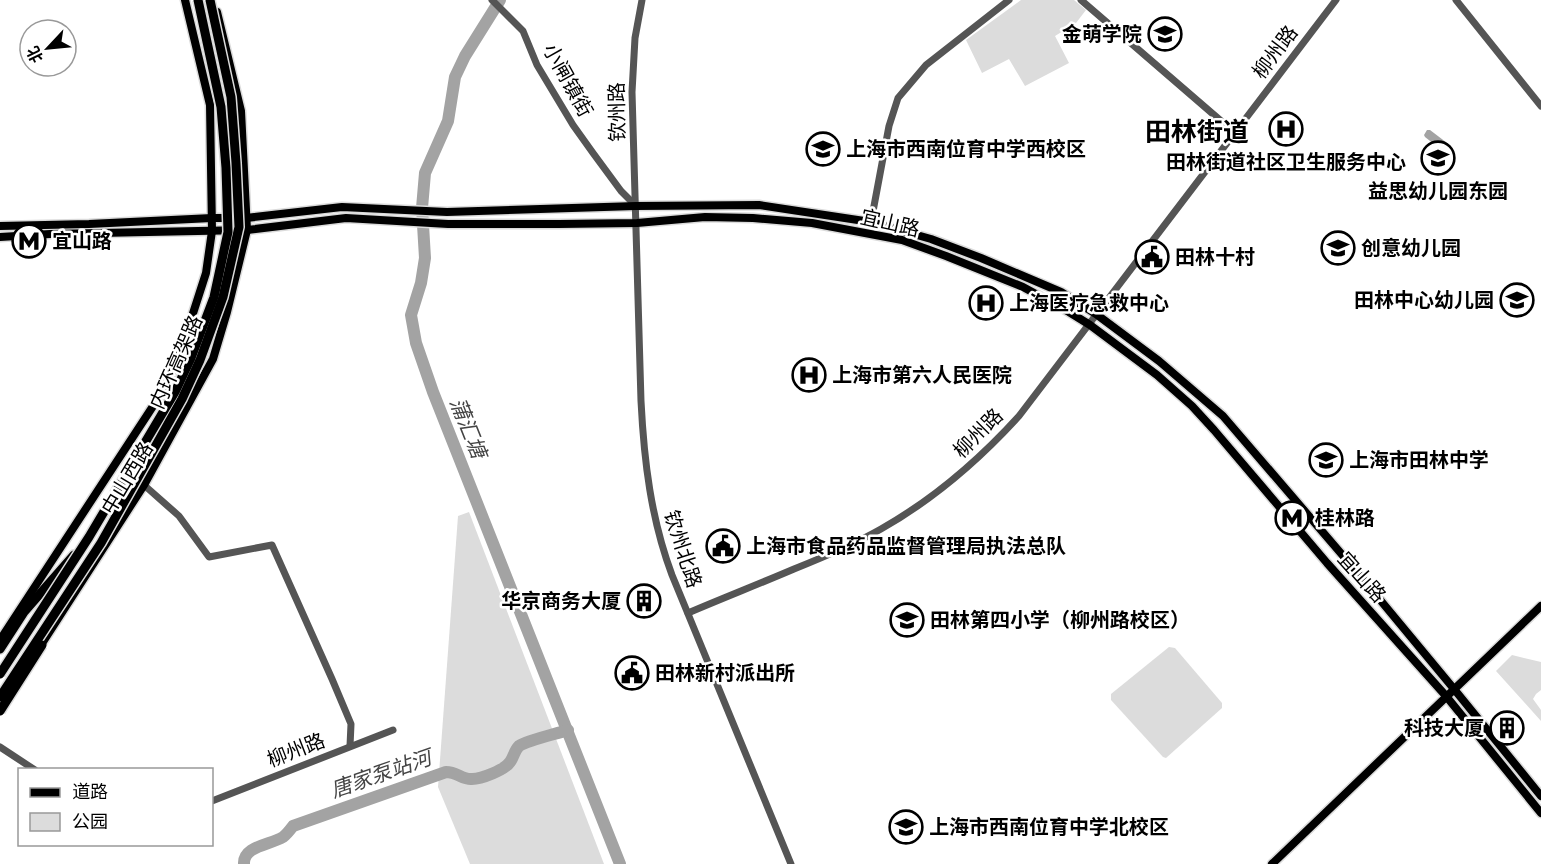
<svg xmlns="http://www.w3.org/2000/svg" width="1541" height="864" font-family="Roboto,'Noto Sans SC',sans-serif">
	<rect width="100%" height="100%" fill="#fff"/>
	<g fill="#dcdcdc">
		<polygon points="1021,0 1074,0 1086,10 1076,23 1055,36 1069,63 1025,86 1009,59 982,73 966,40"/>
		<polygon points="469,512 604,864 470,864 438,787 458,516"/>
		<polygon points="1169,647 1175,648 1222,703 1222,708 1166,758 1163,757 1111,700 1111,694"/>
		<polygon points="1512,655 1541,662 1541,690 1536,694 1533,699 1541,710 1541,721 1496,671"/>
	</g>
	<polygon fill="#a3a3a3" points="1427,130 1430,130 1451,146 1452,150 1450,154 1448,155 1425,137 1424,135"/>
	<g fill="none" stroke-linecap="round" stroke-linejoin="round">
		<g stroke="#a3a3a3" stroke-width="12">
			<polyline points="500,0 465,56 455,77 448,121 425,173 422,208 425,258 421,283 411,315 416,343 433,392 620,864"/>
			<path d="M244,864c-1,-18 26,-19 39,-27 4,-3 7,-7 10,-11l153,-54c11,0 17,8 26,7 9,0 33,-9 38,-17 4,-5 4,-11 9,-16 9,-6 37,-12 49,-16"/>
		</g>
		<g stroke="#dbdbdb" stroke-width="11">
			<g id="major">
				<polyline points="0,226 89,224 212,218 246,218 342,207 447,212 636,206 759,205 871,222 931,239 981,258 1061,292 1096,314 1159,361 1223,416 1357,572 1454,689 1541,796"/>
				<polyline points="0,237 50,234 247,230 346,218 448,224 559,224 637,223 705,217 753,218 812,223 902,240 946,256 1023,287 1069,312 1090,325 1157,375 1192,406 1214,430 1327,563 1446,696 1541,813"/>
				<polyline points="0,640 159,397 177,363 206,273 212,231 210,105 185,0"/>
				<polyline points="39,648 144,485 213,359 227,312 247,230 241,111 217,12"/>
				<polyline points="1272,864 1541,606"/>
			</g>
		</g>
		<g stroke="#dbdbdb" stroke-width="12">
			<polyline id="highway" points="0,649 24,612 74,555"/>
		</g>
		<g stroke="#555" stroke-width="7">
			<polyline points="492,0 523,31 537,65 573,125 593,153 621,191 636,206"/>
			<path d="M642,0l-7,38 -3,54 9,309c3,60 10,118 31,174l119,289"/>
			<polyline points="1081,0 1235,133"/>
			<polyline points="1456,0 1541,106"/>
			<polyline points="871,222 889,126 898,98 926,65 1009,0"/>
			<polyline points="144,485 179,516 209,557 272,545 332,679 351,724 350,746"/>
			<path d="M688,613c35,-15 71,-29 106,-44 30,-12 59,-24 87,-40 53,-30 98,-69 138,-113l317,-416"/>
			<polyline points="0,747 35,770"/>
			<polyline points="212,801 393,730"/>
		</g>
		<use href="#major" stroke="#000" stroke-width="8"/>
		<use href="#highway" stroke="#000" stroke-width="9"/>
		<g stroke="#dbdbdb" stroke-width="12" stroke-linecap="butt">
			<g id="highway-bridge">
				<polyline points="0,674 89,537 175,392 191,358 214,297 228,232 226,168 221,107 198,0"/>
				<polyline points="0,697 101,543 182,399 200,360 223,297 239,227 236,163 231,97 210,0"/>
				<polyline points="0,711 42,645"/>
			</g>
		</g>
		<use href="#highway-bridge" stroke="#000" stroke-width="9"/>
	</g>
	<defs>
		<g id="school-ring" transform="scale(1.725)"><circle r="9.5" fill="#fff" stroke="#000" stroke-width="1.5"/><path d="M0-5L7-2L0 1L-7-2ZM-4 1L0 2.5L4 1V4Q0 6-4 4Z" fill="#000"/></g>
		<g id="hospital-ring" transform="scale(1.725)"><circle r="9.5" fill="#fff" stroke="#000" stroke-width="1.5"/><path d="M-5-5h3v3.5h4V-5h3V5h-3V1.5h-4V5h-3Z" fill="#000"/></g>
		<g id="metro-ring" transform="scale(1.725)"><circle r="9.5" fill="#fff" stroke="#000" stroke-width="1.5"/><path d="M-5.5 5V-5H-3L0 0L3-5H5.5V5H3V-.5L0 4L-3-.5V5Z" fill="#000"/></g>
		<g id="civic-ring" transform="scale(1.725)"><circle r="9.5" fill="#fff" stroke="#000" stroke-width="1.5"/><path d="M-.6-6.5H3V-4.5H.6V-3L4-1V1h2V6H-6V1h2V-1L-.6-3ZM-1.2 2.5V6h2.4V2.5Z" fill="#000"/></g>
		<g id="building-ring" transform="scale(1.725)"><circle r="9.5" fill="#fff" stroke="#000" stroke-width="1.5"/><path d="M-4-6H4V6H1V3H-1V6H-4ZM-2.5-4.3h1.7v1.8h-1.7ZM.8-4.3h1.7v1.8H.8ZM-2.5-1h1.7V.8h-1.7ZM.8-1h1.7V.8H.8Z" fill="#000"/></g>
	</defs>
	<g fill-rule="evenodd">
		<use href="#school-ring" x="1165" y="34"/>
		<use href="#hospital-ring" x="1286" y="129"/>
		<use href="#school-ring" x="823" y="149"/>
		<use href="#school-ring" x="1438" y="158"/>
		<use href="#metro-ring" x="29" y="241"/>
		<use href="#school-ring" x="1338" y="248"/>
		<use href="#civic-ring" x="1152" y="257"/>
		<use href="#school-ring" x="1517" y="300"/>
		<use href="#hospital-ring" x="986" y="303"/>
		<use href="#hospital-ring" x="809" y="375"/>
		<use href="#school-ring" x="1326" y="460"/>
		<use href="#metro-ring" x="1292" y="518"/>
		<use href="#civic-ring" x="723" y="546"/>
		<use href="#building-ring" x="644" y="601"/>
		<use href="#school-ring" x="907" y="620"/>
		<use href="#civic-ring" x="632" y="673"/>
		<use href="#building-ring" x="1507" y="728"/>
		<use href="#school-ring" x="906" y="827"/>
	</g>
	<g text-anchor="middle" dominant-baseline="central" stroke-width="5" stroke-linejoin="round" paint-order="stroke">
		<g font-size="20" font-weight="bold" fill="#000" stroke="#fff" text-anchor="start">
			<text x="1142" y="34" text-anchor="end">金萌学院</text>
			<text x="846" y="149">上海市西南位育中学西校区</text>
			<text x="1286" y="162" text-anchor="middle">田林街道社区卫生服务中心</text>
			<text x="1438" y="191" text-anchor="middle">益思幼儿园东园</text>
			<text x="52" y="241">宜山路</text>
			<text x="1361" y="248">创意幼儿园</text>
			<text x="1175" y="257">田林十村</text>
			<text x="1494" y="300" text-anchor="end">田林中心幼儿园</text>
			<text x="1009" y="303">上海医疗急救中心</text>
			<text x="832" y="375">上海市第六人民医院</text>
			<text x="1349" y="460">上海市田林中学</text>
			<text x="1315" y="518">桂林路</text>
			<text x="746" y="546">上海市食品药品监督管理局执法总队</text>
			<text x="621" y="601" text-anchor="end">华京商务大厦</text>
			<text x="930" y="620">田林第四小学（柳州路校区）</text>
			<text x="655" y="673">田林新村派出所</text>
			<text x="1484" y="728" text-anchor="end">科技大厦</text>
			<text x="929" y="827">上海市西南位育中学北校区</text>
		</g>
		<g font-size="20" fill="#000" stroke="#fff">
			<text transform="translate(1275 52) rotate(-53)">柳州路</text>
			<text transform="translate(568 80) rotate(61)">小闸镇街</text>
			<text transform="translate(617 112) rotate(-91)">钦州路</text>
			<text transform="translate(890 223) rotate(13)">宜山路</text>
			<text transform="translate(176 362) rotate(-66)">内环高架路</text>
			<text transform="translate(978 433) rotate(-45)">柳州路</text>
			<text transform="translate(127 478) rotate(-59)">中山西路</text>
			<text transform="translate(683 549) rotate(72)">钦州北路</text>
			<text transform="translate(1362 577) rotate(48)">宜山路</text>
			<text transform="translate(296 750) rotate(-21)">柳州路</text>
		</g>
		<g font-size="21" font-style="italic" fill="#444" stroke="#fff">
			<text transform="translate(468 428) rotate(68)">蒲汇塘</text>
			<text transform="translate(381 774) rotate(-19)">唐家泵站河</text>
		</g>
		<g font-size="26" font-weight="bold" fill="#000" stroke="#fff">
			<text x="1197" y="132">田林街道</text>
		</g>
	</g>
	<rect x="18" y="768" width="195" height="78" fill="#ffffff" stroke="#999999" stroke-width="1.5"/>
	<rect x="30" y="788" width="30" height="9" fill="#000000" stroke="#999999" stroke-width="1.5"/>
	<text x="72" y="798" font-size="18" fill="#000000">道路</text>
	<rect x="30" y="813" width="30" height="18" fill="#dcdcdc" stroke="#999999" stroke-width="1.5"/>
	<text x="72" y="828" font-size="18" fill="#000000">公园</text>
	<g transform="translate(48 48) rotate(244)"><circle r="28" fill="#ffffff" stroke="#999999" stroke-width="1.5"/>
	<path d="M0-4.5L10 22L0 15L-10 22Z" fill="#000000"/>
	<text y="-9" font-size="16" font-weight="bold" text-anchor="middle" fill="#000000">北</text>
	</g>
</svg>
